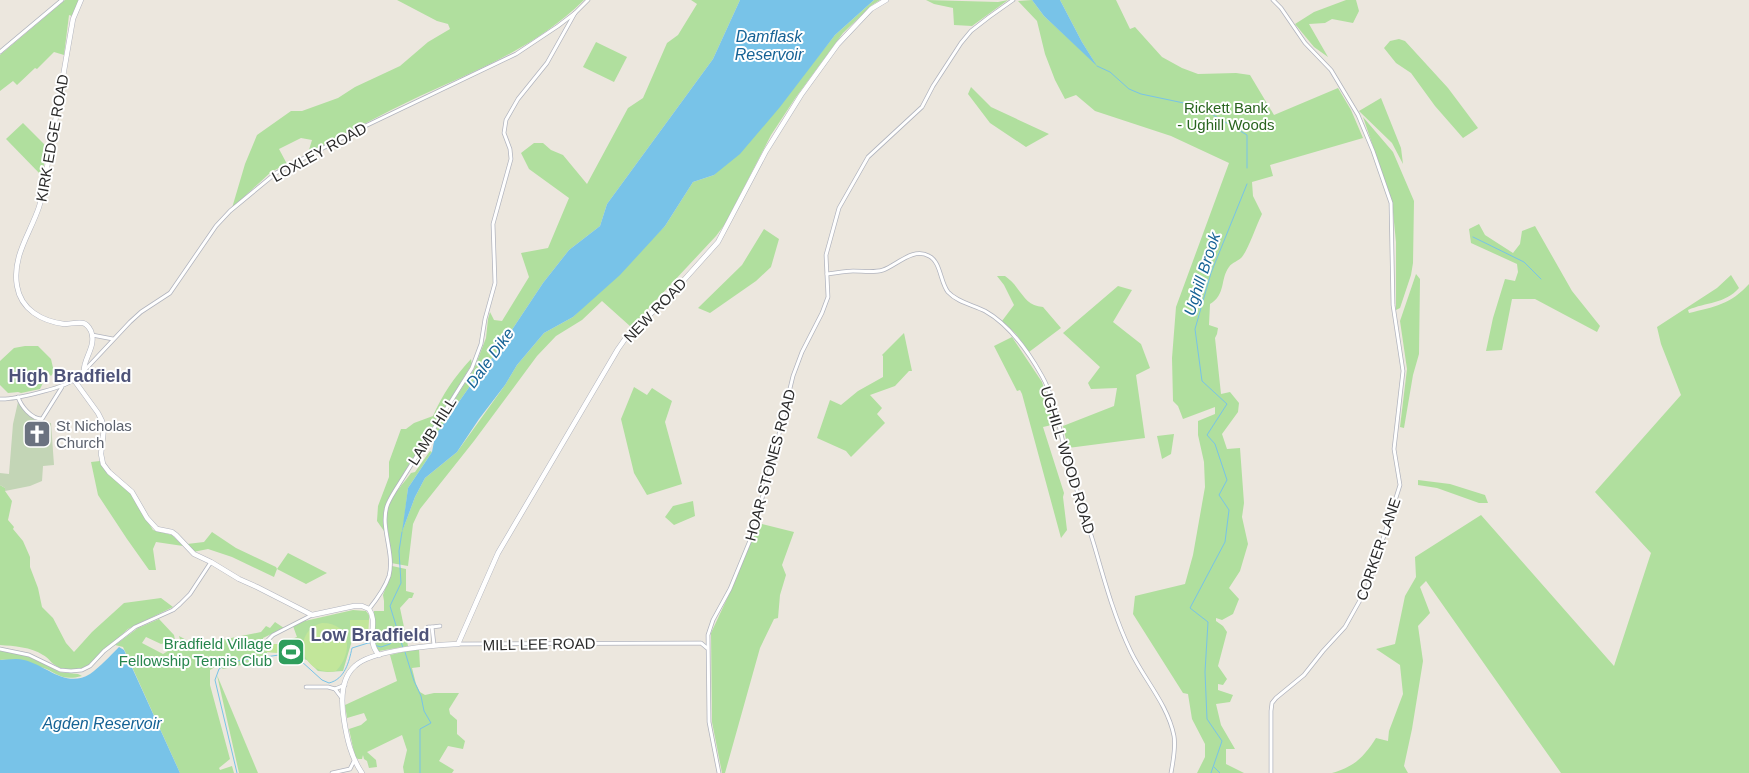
<svg xmlns="http://www.w3.org/2000/svg" width="1749" height="773" font-family="Helvetica,sans-serif">
	<rect width="100%" height="100%" fill="#ece7de"/>
	<g fill="#b0df9e">
		<polygon points="65,0 79,0 72,16 69,15 64,55 54,52 37,69 35,68 17,85 13,81 0,91 0,55"/>
		<path d="M397,0h187c-48,47 -104,69 -164,96 -38,18 -75,38 -112,57l4,-13 -11,-2 -22,11 8,15 -16,8 -39,36 13,-44 12,-29 34,-24h11l36,-13 17,-11 45,-21 28,-24 22,-13 -2,-5 -11,-3z"/>
		<polygon points="691,0 740,0 713,59 607,204 600,226 569,250 543,283 496,354 484,366 435,436 428,441 474,369 486,338 488,319 490,312 494,320 502,321 529,277 521,253 548,248 569,198 529,169 521,153 534,143 543,143 551,150 563,155 587,184 628,108 643,98 667,43 678,35 697,4"/>
		<path d="M874,0h6l-8,5 -29,28 -47,64 -25,38 -46,89 -9,12 -85,91 -29,-26 -20,19 -26,16 -19,20 -63,85 -54,68 -7,15 -5,42 -17,-3c1,-15 -8,-47 -3,-58 5,-11 16,-22 23,-32l4,-1 15,-21 2,1 -24,36 -5,41 12,-32 10,-19 32,-26 48,-67 12,-20 27,-32 29,-16 92,-91 28,-44 21,-7 94,-106 27,-34z"/>
		<polygon points="926,0 998,2 1008,0 972,26 954,25 953,8 934,4"/>
		<path d="M1032,0l12,16 51,47 -13,-21 -22,-42h56l14,29 5,-2 27,30 20,11 16,6 38,-1 14,2 24,40 64,-27 13,22 12,28 -93,27 3,11 -21,6 1,14 9,18c-6,12 -13,34 -20,43 -3,4 -10,5 -13,10 -9,12 -3,28 -19,37l-1,21 9,3 -1,6 -2,4 6,56 9,-2 9,11 -1,9 -16,22 5,15 13,-1 4,55 -2,14 6,27 -8,27 -11,17 10,11 -6,15 -11,6 -6,-2v3l7,5 4,6 -9,34 9,13 -4,6 -5,-1v6l15,5 -3,7 -14,2 5,21 14,24h-9v15l18,9h-47l8,-16v-13l-13,-25 -4,-25 -5,-1 -50,-79 2,-18 50,-12 8,-29 12,-68 -1,-25 -6,-27v-14l17,-7v-7l-32,12 -5,-13 -5,-5 -1,-43 4,-51 53,-144 -58,-27 -76,-25 -19,-16 -11,4 -10,-19 -10,-26 -8,-33 -19,-20z"/>
		<polygon points="1346,0 1356,0 1359,11 1353,23 1332,19 1325,23 1309,24 1328,57 1314,47 1295,24 1314,12"/>
		<polygon points="1399,39 1405,41 1448,88 1478,128 1463,138 1435,106 1411,73 1396,63 1384,48 1390,41"/>
		<polygon points="596,42 627,57 614,82 583,67"/>
		<polygon points="971,87 991,107 1049,134 1026,147 990,123 968,94"/>
		<polygon points="1381,98 1401,148 1403,164 1392,143 1359,111"/>
		<polygon points="1363,117 1393,152 1414,201 1413,263 1411,275 1400,308 1396,310 1396,242 1392,202"/>
		<polygon points="23,123 47,147 42,176 6,139"/>
		<polygon points="1479,224 1485,235 1513,253 1520,244 1522,231 1535,226 1572,291 1600,326 1597,332 1535,299 1512,299 1502,350 1486,351 1493,318 1505,279 1515,281 1518,272 1517,264 1471,243 1469,229"/>
		<polygon points="764,229 779,239 771,267 756,281 710,313 698,308 742,265"/>
		<polygon points="1416,274 1420,279 1419,354 1413,375 1404,428 1400,427 1407,369 1400,321"/>
		<path d="M1731,275l8,13c-14,16 -33,14 -51,22l1,3c25,-6 42,-9 60,-29v489h-188l-135,-192 -6,6 10,26 -12,13 5,35 -11,68 -8,37 4,7h-76c22,-6 32,-16 44,-35l12,3 1,-10 14,-37 -3,-29 -24,-16 19,-5 10,-48 11,-19 -1,-20 66,-42 133,151 37,-113 -56,-61 86,-97 -20,-51 -4,-17 60,-39z"/>
		<path d="M997,276h8c4,3 9,7 12,12 8,10 12,18 26,19l18,21 -32,24 -13,-18 -14,-13 12,-16 -10,-20z"/>
		<polygon points="1118,286 1132,290 1113,322 1141,344 1150,368 1136,375 1145,438 1068,448 1063,426 1114,406 1117,388 1091,389 1088,383 1100,367 1063,333"/>
		<polygon points="904,333 912,371 909,371 895,386 870,395 882,408 877,414 885,423 851,457 846,451 817,438 830,400 841,405 858,391 883,377 883,356 882,355"/>
		<polygon points="1012,337 1042,382 1056,424 1043,427 1064,493 1063,497 1067,530 1061,538 1022,394 1020,390 1017,391 994,346"/>
		<polygon points="25,346 38,346 51,359 54,372 51,376 48,373 40,389 21,393 18,392 8,393 0,385 0,361 14,348"/>
		<path d="M471,359l1,5 -82,133 -4,10 -2,24 -7,-10 1,-15 11,-29v-15l12,-33h5l8,-6 19,-7c9,-21 22,-40 38,-57z"/>
		<polygon points="634,387 647,395 652,388 672,401 665,422 682,484 647,495 634,473 621,419"/>
		<polygon points="1174,434 1171,454 1162,459 1157,436"/>
		<polygon points="100,461 107,473 131,494 153,530 172,535 183,546 156,542 153,549 156,570 149,570 127,539 98,495 91,462"/>
		<polygon points="1418,480 1450,484 1485,495 1488,503 1479,503 1437,488 1418,485"/>
		<path d="M0,485l5,3v3l7,10 -4,19 6,7 -1,2 10,12 7,16v10l8,21 4,19 11,11 13,25 8,9 18,-20 32,-29 37,-5 12,9 -45,22 -42,38c-10,3 -22,5 -31,-2 -4,-2 -7,-8 -12,-10 -12,-8 -29,-9 -43,-10z"/>
		<polygon points="693,501 695,516 674,525 665,517 673,506"/>
		<polygon points="758,523 794,532 782,565 786,575 780,595 778,618 774,619 760,648 725,773 722,773 712,722 711,633 732,588"/>
		<polygon points="212,532 236,548 276,567 277,569 288,553 327,573 306,584 277,569 274,577 232,557 208,549 193,552 187,544 204,542"/>
		<polygon points="392,566 406,569 406,591 414,593 412,598 409,598 400,608 408,646 379,651 373,645 374,611 384,611 384,601 383,595 390,576"/>
		<polygon points="353,610 366,611 369,615 369,620 350,620 350,637 353,637 343,671 328,672 318,671 307,660 282,653 267,652 268,659 223,669 218,665 210,670 210,685 230,759 219,768 220,770 232,766 234,773 180,773 123,647 115,645 138,628 159,619 174,635 175,640 161,644 146,637 142,643 163,654 181,643 179,636 196,645 261,632 266,626 270,628 275,622 284,628 263,638 263,649 266,651 267,644 278,644 297,637 293,626 296,623"/>
		<polygon points="419,648 420,667 412,668 416,684 420,692 425,695 434,693 459,693 449,709 450,714 457,720 457,734 465,741 463,749 448,746 439,761 454,770 452,773 404,773 403,767 407,750 402,735 367,752 376,760 377,767 369,768 367,761 364,759 363,755 362,759 358,759 355,757 349,729 361,725 367,720 364,713 347,718 345,705 397,681 390,655"/>
		<path d="M0,650l12,1 24,8 23,13 19,2 4,2c-22,6 -24,-4 -42,-9 -12,-4 -27,-8 -40,-7z"/>
		<polygon points="217,675 258,773 239,773"/>
	</g>
	<polygon fill="#c3d5b6" points="18,402 34,419 39,422 51,423 54,465 43,466 42,481 30,486 5,491 5,488 0,485 0,473 9,474 13,424"/>
	<g fill="#c2e69a">
		<polygon points="350,620 369,620 368,637 350,637"/>
		<path d="M322,623c30,0 31,30 14,48 -36,6 -45,-40 -14,-48z"/>
		<polygon points="267,644 282,644 282,652 285,645 301,650 298,658 282,653 266,652"/>
	</g>
	<g fill="#78c3e8">
		<polygon points="740,0 874,0 835,35 780,107 740,154 714,175 693,182 665,226 620,275 573,317 544,333 517,365 505,385 479,419 457,452 425,478 415,497 402,532 408,488 432,452 435,436 484,366 496,354 543,283 569,250 600,226 607,204 713,59"/>
		<polygon points="1032,0 1060,0 1082,42 1097,66 1044,16"/>
		<path d="M119,647l5,3 56,123h-180v-113c7,0 16,-2 24,0 22,5 42,29 66,14 10,-7 20,-18 29,-27z"/>
	</g>
	<g fill="none" stroke-linecap="round" stroke-linejoin="round">
		<g stroke="#78c3e8" stroke-width="1">
			<polyline points="1097,66 1110,72 1129,89 1141,94 1198,106 1247,135 1247,168"/>
			<polyline points="1473,237 1524,262 1541,279"/>
			<polyline points="402,532 399,551 401,583 390,606 403,648"/>
			<polyline points="374,645 381,647 390,644 397,634"/>
			<polyline points="405,652 414,681 421,696 424,711 431,723 420,729 420,773"/>
			<polyline points="1214,767 1220,773"/>
			<path d="M237,773l-22,-93 4,-11 10,-7 50,-7 22,6 21,19 7,3c16,-4 20,-21 23,-35l16,-5h2"/>
			<polyline points="1211,773 1222,741 1207,719 1205,672 1208,622 1190,608 1225,542 1229,510 1219,495 1227,480 1215,444 1207,435 1227,404 1202,381 1195,329 1211,273 1247,184"/>
		</g>
		<g stroke="#b1b4be" stroke-width="4.5">
			<g id="street">
				<polyline points="0,52 62,0"/>
				<path d="M827,274c9,-1 18,-3 26,-3 10,0 21,2 30,-1 14,-5 30,-23 46,-14 12,6 11,26 19,36 9,10 25,13 37,19 25,14 43,40 57,65 14,25 17,54 25,82 9,30 19,60 28,90 10,35 20,71 36,104 13,27 37,53 43,84 2,11 -1,26 -3,37"/>
				<polyline points="92,335 113,339"/>
				<polyline points="84,371 130,322 141,312 170,293 216,226 230,211 276,173 357,130 516,54 558,26 575,13 588,0"/>
				<path d="M18,397c3,9 13,22 24,22l20,-32"/>
				<path d="M0,399c14,1 62,-11 74,-19"/>
				<path d="M369,609c8,-10 16,-21 20,-33 6,-23 -9,-48 -2,-70 2,-6 6,-12 9,-17l76,-121 9,-24 4,-25 10,-36 -2,-59 18,-65 -1,-10 -6,-16 2,-13 12,-21 29,-36 28,-50"/>
				<polyline points="428,627 432,627 434,645"/>
				<polyline points="432,627 440,626"/>
				<polyline points="266,642 273,635 312,615"/>
				<polyline points="458,644 701,643 707,648"/>
				<polyline points="0,649 29,655 60,670 71,671 82,670 90,666 104,651 135,627 173,610 180,604 190,594 211,562"/>
				<polyline points="306,687 328,687 335,689 345,685"/>
				<polyline points="335,689 341,697"/>
				<polyline points="332,773 350,769 354,761"/>
				<polyline points="719,773 709,722 708,635 713,620 730,589 751,538 773,459 793,376 802,352 822,313 828,297 826,255 839,208 868,157 922,107 933,86 961,43 971,31 989,17 1013,0"/>
				<polyline points="1271,773 1271,711 1272,703 1276,698 1304,675 1323,651 1345,627 1368,586 1400,485 1394,449 1403,371 1393,305 1391,203 1373,151 1358,115 1331,70 1305,43 1281,8 1273,0"/>
			</g>
		</g>
		<g stroke="#b1b4be" stroke-width="5.5">
			<g id="secondary">
				<path d="M81,0l-8,19c-8,44 -15,88 -23,132 -4,18 -5,38 -11,56 -9,27 -27,49 -22,79 4,24 25,35 47,38 6,0 13,-2 19,-1 4,1 6,4 8,8 6,15 -8,28 -7,40l-10,9 24,33 4,8 2,7 -3,26 2,10 6,8 23,20 15,26 10,11 15,3 4,3 18,19 17,8 28,17 18,8 55,28 42,-9h8l7,3c10,14 -4,31 10,46"/>
				<path d="M362,773c-11,-16 -15,-34 -18,-53 -3,-18 -4,-41 11,-54 16,-16 80,-21 103,-22l40,-91 120,-204 7,-10 50,-49 43,-48 48,-91 35,-56 37,-51 33,-35 15,-9"/>
			</g>
		</g>
		<use href="#street" stroke="#fff" stroke-width="3"/>
		<use href="#secondary" stroke="#fff" stroke-width="4.5"/>
	</g>
	<defs>
		<g id="church-square" transform="scale(1.4375)"><rect x="-9" y="-9" width="18" height="18" rx="4" fill="#6b7280" stroke="#fff"/><path d="M-1.2-6h2.4v3.5h3.3v2.4h-3.3V6h-2.4V-.1h-3.3v-2.4h3.3Z" fill="#fff"/></g>
		<g id="stadium-square" transform="scale(1.4375)"><rect x="-9" y="-9" width="18" height="18" rx="4" fill="#2e9e5b" stroke="#fff"/><path d="M0-5a6.5 5 0 1 0 0 10a6.5 5 0 1 0 0-10ZM-3.5-1.8h7v3.6h-7Z" fill="#fff"/></g>
	</defs>
	<g fill-rule="evenodd">
		<use href="#church-square" x="37" y="434"/>
		<use href="#stadium-square" x="291" y="652"/>
	</g>
	<g text-anchor="middle" dominant-baseline="central" stroke-width="4" stroke-linejoin="round" paint-order="stroke">
		<g font-size="15" fill="#29651f" stroke="#fff">
			<text x="1226" y="107">Rickett Bank<tspan x="1226" dy="17">- Ughill Woods</tspan></text>
		</g>
		<g font-size="15" fill="#2b2b2b" stroke="#fff">
			<text transform="translate(52 138) rotate(-80)">KIRK EDGE ROAD</text>
			<text transform="translate(319 152) rotate(-29)">LOXLEY ROAD</text>
			<text transform="translate(655 310) rotate(-46)">NEW ROAD</text>
			<text transform="translate(432 431) rotate(-58)">LAMB HILL</text>
			<text transform="translate(1068 460) rotate(73)">UGHILL WOOD ROAD</text>
			<text transform="translate(770 465) rotate(-75)">HOAR STONES ROAD</text>
			<text transform="translate(1378 549) rotate(-71)">CORKER LANE</text>
			<text transform="translate(539 644) rotate(-1)">MILL LEE ROAD</text>
		</g>
		<g font-size="15" fill="#5b616d" stroke="#fff" text-anchor="start">
			<text x="56" y="425">St Nicholas<tspan x="56" dy="17">Church</tspan></text>
		</g>
		<g font-size="15" fill="#27864d" stroke="#fff" text-anchor="end">
			<text x="272" y="643">Bradfield Village<tspan x="272" dy="17">Fellowship Tennis Club</tspan></text>
		</g>
		<g font-size="16" font-style="italic" fill="#156295" stroke="#fff">
			<text x="769" y="36">Damflask<tspan x="769" dy="18">Reservoir</tspan></text>
			<text transform="translate(1202 274) rotate(-72)">Ughill Brook</text>
			<text transform="translate(490 358) rotate(-54)">Dale Dike</text>
			<text x="102" y="723">Agden Reservoir</text>
		</g>
		<g font-size="18" font-weight="bold" fill="#4e5379" stroke="#fff">
			<text x="70" y="376">High Bradfield</text>
			<text x="370" y="635">Low Bradfield</text>
		</g>
	</g>
</svg>
